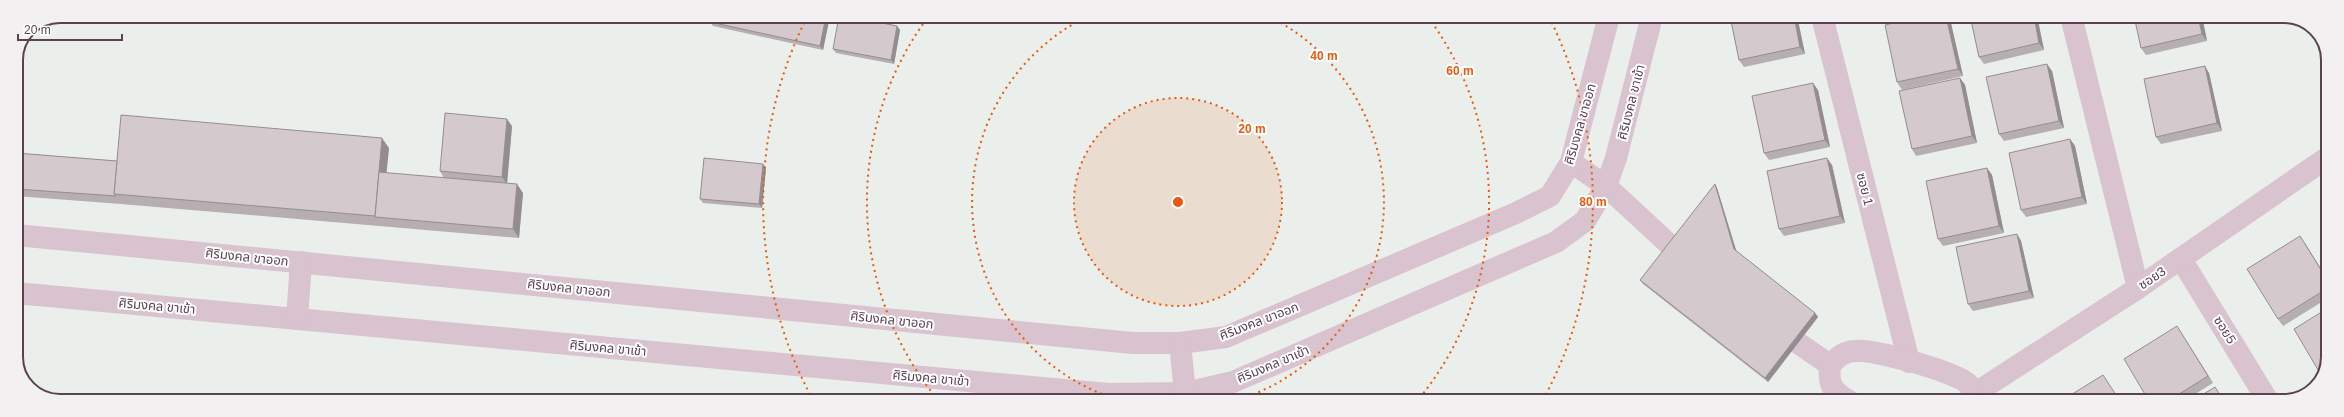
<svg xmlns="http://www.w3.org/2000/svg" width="2344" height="417" font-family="Arial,'Noto Sans Thai',sans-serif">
	<rect width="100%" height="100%" fill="#ebefeb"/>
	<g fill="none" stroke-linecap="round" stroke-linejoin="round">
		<g stroke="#d8c3cf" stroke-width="22">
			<polyline points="1822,16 1909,362"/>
			<polyline points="2071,16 2138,288"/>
			<polyline points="1571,162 1606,186 1672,247"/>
			<polyline points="16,235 1133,343 1180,343 1226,337 1516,213 1550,196 1571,162 1609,16"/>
			<polyline points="2181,259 2268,401"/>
			<polyline points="16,293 1108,394 1185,393 1233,382 1556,242 1585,221 1606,186 1616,158 1652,16"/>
			<polyline points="297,319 301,262"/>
			<polyline points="1180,343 1185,393"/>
			<polyline points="1798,343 1830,365"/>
			<polyline points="1974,394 2138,288 2328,157"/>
			<path d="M1849,401c-17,-10 -21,-16 -19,-36 8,-8 14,-14 26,-14 17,-2 101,21 112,33 4,5 6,10 5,17"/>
		</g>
	</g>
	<g fill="#b6aeb0">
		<polygon points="665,16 703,16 702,22"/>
		<polygon points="711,16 830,16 823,50 713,26 710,22"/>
		<polygon points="1730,16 1797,16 1805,54 1744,67 1739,60"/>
		<polygon points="1924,16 1949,16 1950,19 1963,76 1902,90 1897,82"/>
		<polygon points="1970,16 2037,16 2044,50 1984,64 1979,57"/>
		<polygon points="2134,16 2202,16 2207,41 2146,55 2141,48"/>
		<polygon points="897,26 900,30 894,64 836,53 833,49"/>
		<polygon points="2052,71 2064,128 2004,141 1999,134"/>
		<polygon points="2209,73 2222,131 2161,144 2156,137"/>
		<polygon points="1960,78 1965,85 1977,143 1916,156 1912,149"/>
		<polygon points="1818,90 1830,147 1769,160 1764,153"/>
		<polygon points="512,126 507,183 523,193 519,238 121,204 16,196 16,153 117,161 389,148 386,173 444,178 440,171"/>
		<polygon points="2070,139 2075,146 2087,204 2026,217 2021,210"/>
		<polygon points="763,164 766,168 762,208 703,203 700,199"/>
		<polygon points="1832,165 1845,223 1784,236 1779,229"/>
		<polygon points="1987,168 1992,175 2004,233 1943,246 1938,239"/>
		<polygon points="1715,184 1717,188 1736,251 1815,313 1818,317 1768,382 1643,284 1640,280"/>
		<polygon points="2017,234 2021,241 2034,298 1973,311 1968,304"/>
		<polygon points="2305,243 2328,280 2328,298 2283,326 2278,319"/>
		<polygon points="2182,334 2213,383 2184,401 2149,401"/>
	</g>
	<g fill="#948d90">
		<polygon points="700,16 703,16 702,22 699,18"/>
		<polygon points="826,16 830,16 823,50 820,46"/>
		<polygon points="1794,16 1797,16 1805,54 1800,47"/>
		<polygon points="1946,16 1949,16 1950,19 1963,76 1958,69"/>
		<polygon points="2034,16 2037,16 2044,50 2039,43"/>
		<polygon points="2198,16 2202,16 2207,41 2202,34"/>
		<polygon points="897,26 900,30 894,64 891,60"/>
		<polygon points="2047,64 2052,71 2064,128 2059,121"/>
		<polygon points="2205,66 2209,73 2222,131 2217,123"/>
		<polygon points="1960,78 1965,85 1977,143 1972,136"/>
		<polygon points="1813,83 1818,90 1830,147 1825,140"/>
		<polygon points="507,119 512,126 507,184 502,177"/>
		<polygon points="382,138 389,148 382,218 375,217 375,216"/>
		<polygon points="2070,139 2075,146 2087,204 2082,197"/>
		<polygon points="1827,158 1832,165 1845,223 1840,216"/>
		<polygon points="763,164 766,168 762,208 759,204"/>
		<polygon points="1987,168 1992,175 2004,233 1999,226"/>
		<polygon points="517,184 523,193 519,238 513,229"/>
		<polygon points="1715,184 1717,188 1737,253 1734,249"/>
		<polygon points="2017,234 2021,241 2034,298 2029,291"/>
		<polygon points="2300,236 2328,280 2328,281"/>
		<polygon points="1815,313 1818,317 1768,382 1765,378"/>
		<polygon points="2177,326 2182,334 2213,383 2208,376"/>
	</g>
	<g fill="#d4cacd" stroke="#948d90">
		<polygon points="687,16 700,16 699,18"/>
		<polygon points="711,16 826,16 820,46 710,22"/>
		<polygon points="839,16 847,16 897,26 891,60 833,49"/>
		<polygon points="1730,16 1794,16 1800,47 1739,60"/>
		<polygon points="1924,16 1946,16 1958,69 1897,82 1885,25"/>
		<polygon points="1970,16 2034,16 2039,43 1979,57"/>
		<polygon points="2134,16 2198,16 2202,34 2141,48"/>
		<polygon points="2047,64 2059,121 1999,134 1986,77"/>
		<polygon points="2205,66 2217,123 2156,137 2144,79"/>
		<polygon points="1960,78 1972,136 1912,149 1899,91"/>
		<polygon points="1813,83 1825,140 1764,153 1752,96"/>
		<polygon points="445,113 507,119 502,177 440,171"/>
		<polygon points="121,115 382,138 375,216 114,194"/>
		<polygon points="2070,139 2082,197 2021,210 2009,153"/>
		<polygon points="16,153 117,161 114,194 116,196 16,189"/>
		<polygon points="704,158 763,164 759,204 700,199"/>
		<polygon points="1827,158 1840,216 1779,229 1767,171"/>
		<polygon points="1987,168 1999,226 1938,239 1926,181"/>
		<polygon points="379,172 517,184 513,229 375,217"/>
		<polygon points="1715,184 1734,249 1815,313 1765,378 1640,280"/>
		<polygon points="2328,220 2328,233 2322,224"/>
		<polygon points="2017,234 2029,291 1968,304 1956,247"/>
		<polygon points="2300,236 2328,281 2328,288 2278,319 2247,269"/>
		<polygon points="2328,308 2328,363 2321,375 2294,329"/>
		<polygon points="2177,326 2208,376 2168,401 2149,401 2124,359"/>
		<polygon points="2103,375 2120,401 2061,401"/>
		<polygon points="2215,387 2224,401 2192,401"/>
	</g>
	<circle cx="1178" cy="202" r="104" fill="#e8590c" fill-opacity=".12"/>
	<g fill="none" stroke="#e8590c" stroke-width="2" stroke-dasharray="2 4">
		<circle cx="1178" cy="202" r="104"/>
		<path d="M1119 400A207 207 0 0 1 1086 17M1270 17A207 207 0 0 1 1237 400"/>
		<path d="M938 400A311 311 0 0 1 928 17M1428 17A311 311 0 0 1 1418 400"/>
		<path d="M813 400A415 415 0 0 1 807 17M1549 17A415 415 0 0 1 1543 400"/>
	</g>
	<g text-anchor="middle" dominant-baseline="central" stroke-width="4" stroke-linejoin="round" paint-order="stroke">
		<g font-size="13" fill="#5a4250" stroke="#fff">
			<text transform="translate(1631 102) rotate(-76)">ศิริมงคล ขาเข้า</text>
			<text transform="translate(1580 124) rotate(-74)">ศิริมงคล ขาออก</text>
			<text transform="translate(1865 189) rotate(76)">ซอย 1</text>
			<text transform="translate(247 257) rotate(6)">ศิริมงคล ขาออก</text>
			<text transform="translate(2152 278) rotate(-34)">ซอย3</text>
			<text transform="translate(569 288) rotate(6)">ศิริมงคล ขาออก</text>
			<text transform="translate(157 306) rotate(5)">ศิริมงคล ขาเข้า</text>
			<text transform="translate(892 320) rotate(6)">ศิริมงคล ขาออก</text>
			<text transform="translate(1259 321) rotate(-21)">ศิริมงคล ขาออก</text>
			<text transform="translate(2225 330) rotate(58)">ซอย5</text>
			<text transform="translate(608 348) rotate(5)">ศิริมงคล ขาเข้า</text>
			<text transform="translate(1273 364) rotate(-23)">ศิริมงคล ขาเข้า</text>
			<text transform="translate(931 378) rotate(5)">ศิริมงคล ขาเข้า</text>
		</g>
	</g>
	<path d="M0 0H2344V417H0ZM60 23H2284A37 37 0 0 1 2321 60V357A37 37 0 0 1 2284 394H60A37 37 0 0 1 23 357V60A37 37 0 0 1 60 23Z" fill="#f2f0f1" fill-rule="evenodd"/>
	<path fill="none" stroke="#5a4250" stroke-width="2" d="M60 23H2284A37 37 0 0 1 2321 60V357A37 37 0 0 1 2284 394H60A37 37 0 0 1 23 357V60A37 37 0 0 1 60 23Z"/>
	<circle cx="1178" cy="202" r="6" fill="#e8590c" stroke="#fff" stroke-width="2"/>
	<g font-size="12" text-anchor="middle" font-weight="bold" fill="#e8590c" stroke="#fff" stroke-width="4" stroke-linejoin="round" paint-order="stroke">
		<text x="1324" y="60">40 m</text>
		<text x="1460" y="75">60 m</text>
		<text x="1252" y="133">20 m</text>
		<text x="1593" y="206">80 m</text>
	</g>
	<path d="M18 34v6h104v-6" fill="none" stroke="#5a4250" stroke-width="2"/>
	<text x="24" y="34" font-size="12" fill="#5a4250" stroke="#ffffff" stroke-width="3" paint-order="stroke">20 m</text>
</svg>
